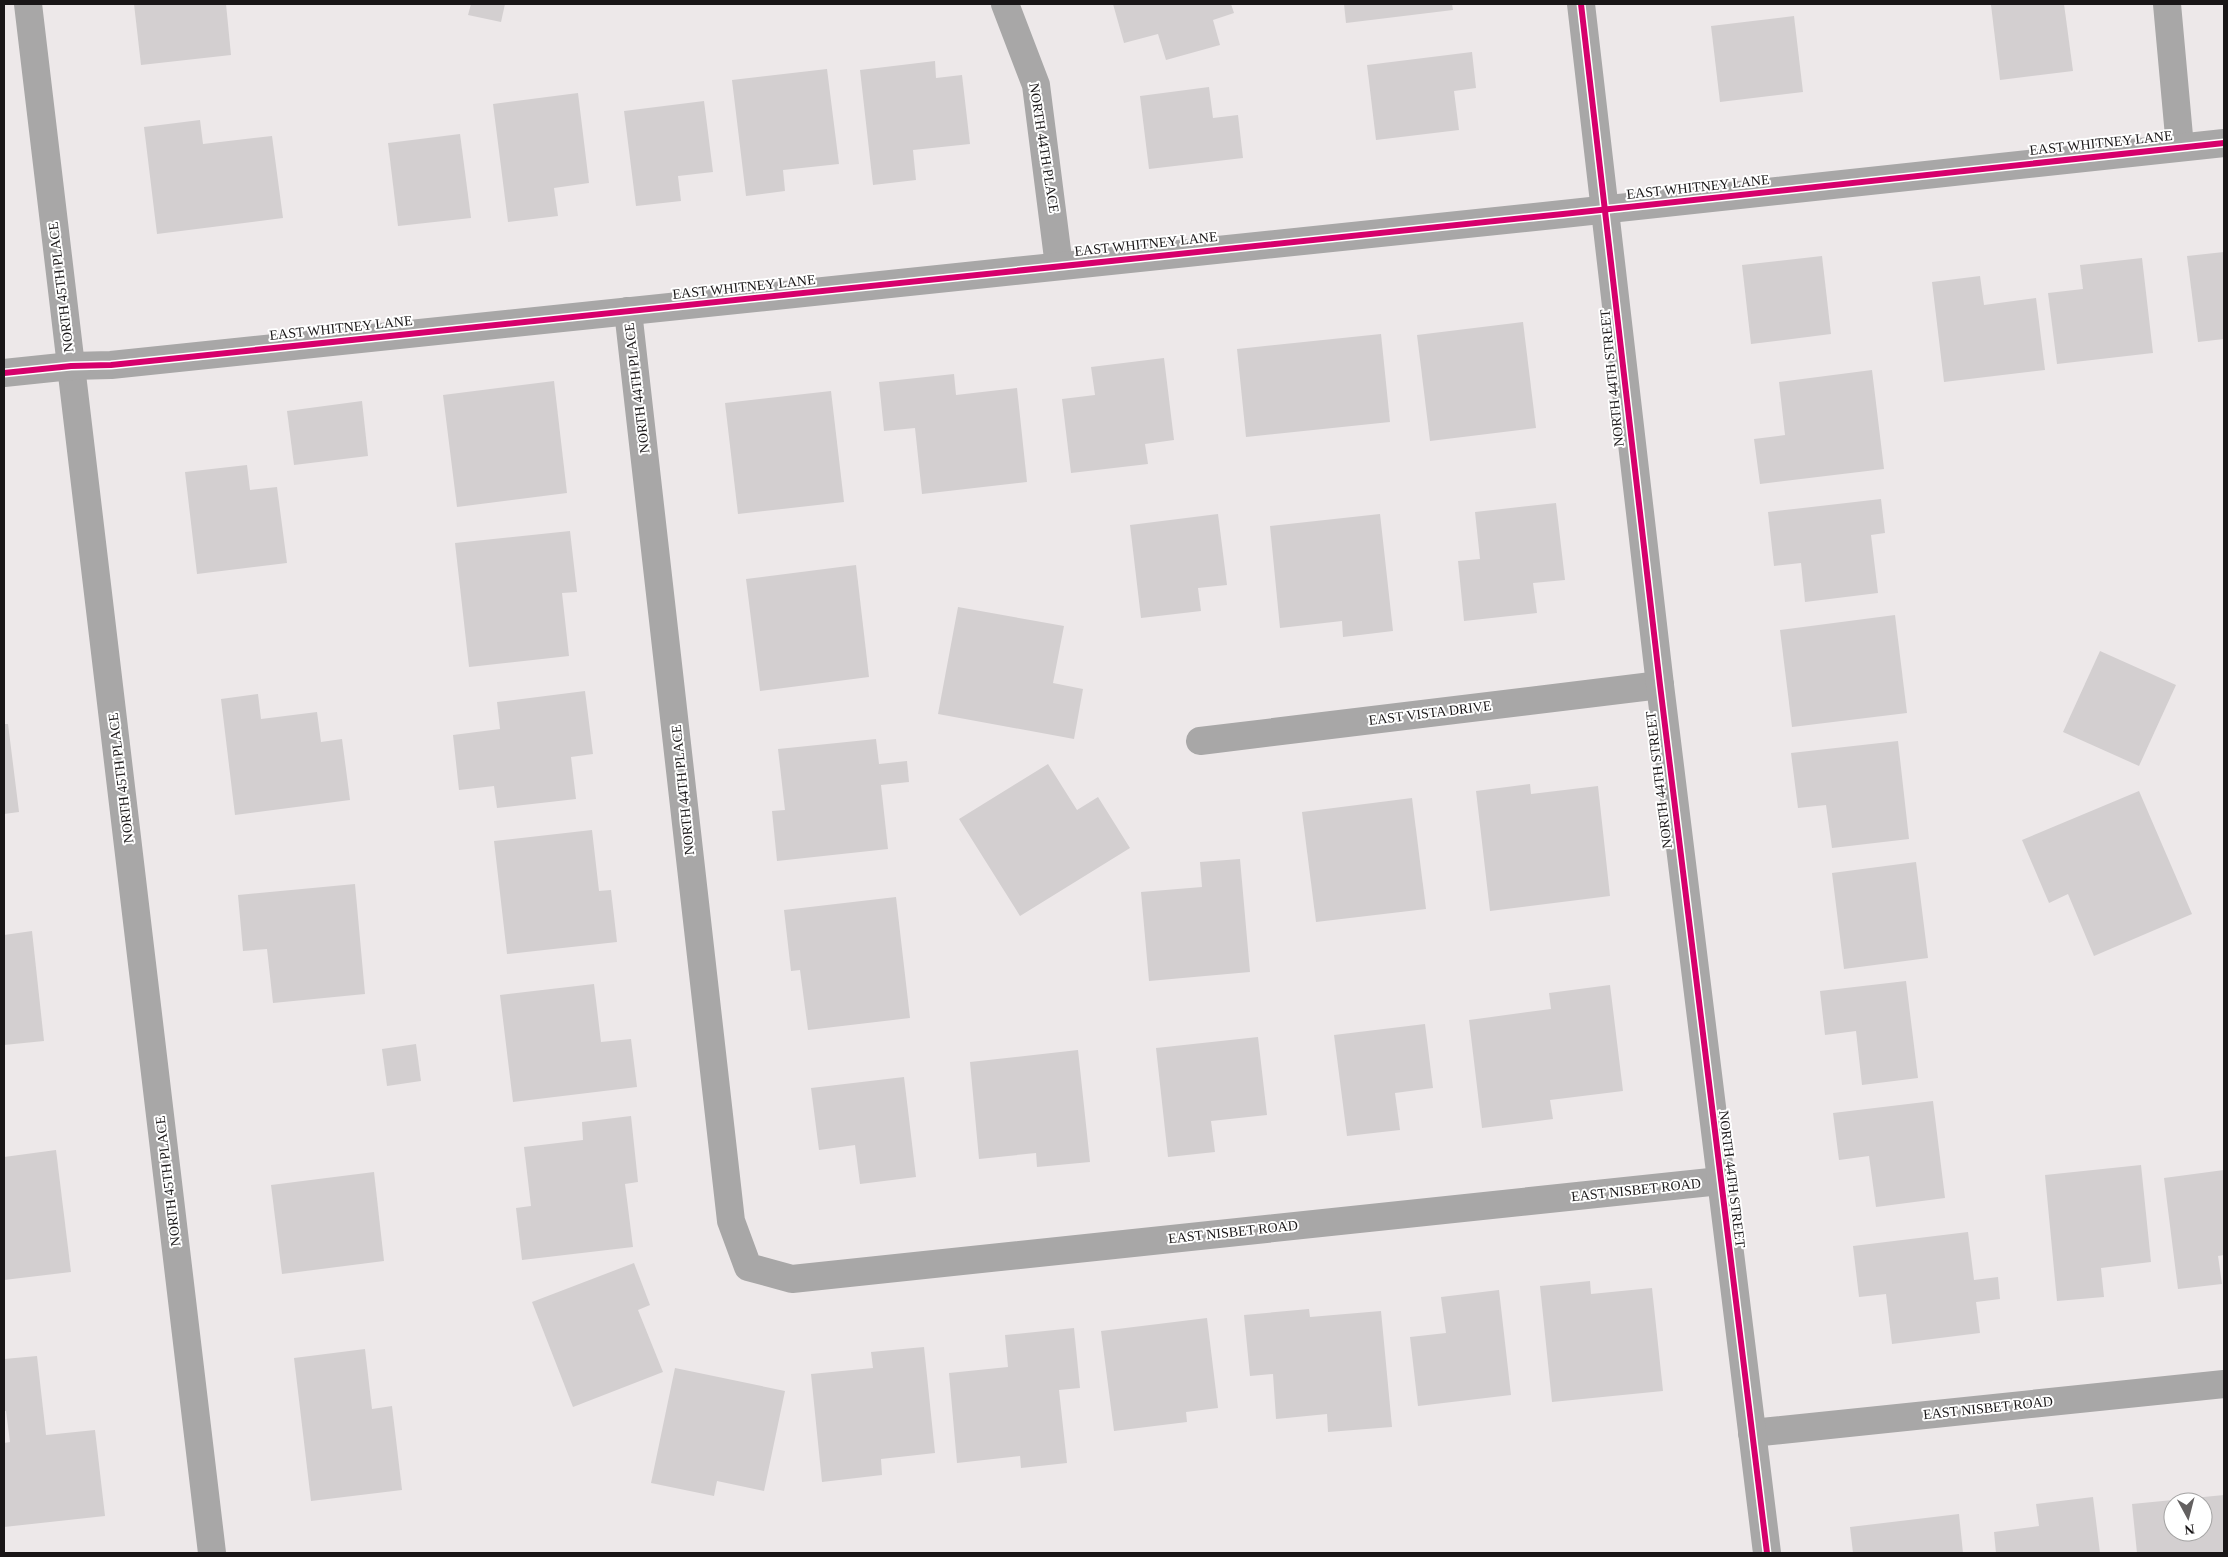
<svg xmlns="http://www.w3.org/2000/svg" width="2228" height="1557" font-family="Georgia,serif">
	<rect width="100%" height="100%" fill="#ede8e9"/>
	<g fill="#d3cfd0" fill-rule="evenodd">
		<polygon points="134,4 226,4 231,55 141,65"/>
		<polygon points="471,4 505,4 501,22 468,15"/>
		<polygon points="1113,4 1231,4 1234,13 1213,20 1220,45 1166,60 1158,34 1124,43"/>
		<polygon points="1344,4 1452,4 1453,10 1346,23"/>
		<polygon points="2001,4 2064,4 2073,71 2000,80 1991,5"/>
		<polygon points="1794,16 1803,92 1720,102 1711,26"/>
		<polygon points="1472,52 1476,88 1454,91 1459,130 1376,140 1367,65"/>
		<polygon points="935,61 936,78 962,75 970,144 913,150 916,180 873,185 860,70"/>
		<polygon points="827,69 839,164 783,170 785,191 746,196 732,80"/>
		<polygon points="1209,87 1213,118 1238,115 1243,158 1149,169 1140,96"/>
		<polygon points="578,93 589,183 554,188 558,216 508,222 493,104"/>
		<polygon points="704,101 713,172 678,176 681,201 636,206 624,111"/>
		<polygon points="200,120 203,144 272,136 283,218 157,234 144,127"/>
		<polygon points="460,134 471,218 398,226 388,143"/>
		<polygon points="2224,252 2224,339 2198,342 2187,256"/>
		<polygon points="1822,256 1831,334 1751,344 1742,265"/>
		<polygon points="2142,258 2153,353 2057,364 2048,293 2083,289 2080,265"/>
		<polygon points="1980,276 1984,305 2036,298 2045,370 1944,382 1932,282"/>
		<polygon points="1523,322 1536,428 1430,441 1417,335"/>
		<polygon points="1381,334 1390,422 1246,437 1237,349"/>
		<polygon points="1164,358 1174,440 1145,444 1148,464 1071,473 1062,399 1095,395 1091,367"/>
		<polygon points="1872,370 1884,469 1760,484 1754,439 1785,435 1779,382"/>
		<polygon points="954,374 956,395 1017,388 1027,482 922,494 915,428 884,431 879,382"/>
		<polygon points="554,381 567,493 457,507 443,395"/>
		<polygon points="831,391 844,502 738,514 725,403"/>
		<polygon points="362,401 368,456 294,465 287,411"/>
		<polygon points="247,465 250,490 277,487 287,563 197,574 185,472"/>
		<polygon points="1881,499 1885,533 1871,535 1878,593 1805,602 1801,563 1774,566 1768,512"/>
		<polygon points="1556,503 1565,580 1533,583 1537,613 1464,621 1458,561 1480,559 1475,512"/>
		<polygon points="1218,514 1227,585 1198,588 1201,611 1141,618 1130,525"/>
		<polygon points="1380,514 1393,631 1343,637 1342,621 1280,628 1270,526"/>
		<polygon points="570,531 577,592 562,593 569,656 469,667 455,543"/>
		<polygon points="856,565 869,677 760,691 746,579"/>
		<polygon points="958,607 1064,626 1053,683 1083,689 1074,739 938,714"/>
		<polygon points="1895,615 1907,713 1792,727 1780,630"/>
		<polygon points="2100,651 2176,685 2139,766 2063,732"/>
		<polygon points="585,691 593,754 571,757 576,799 497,808 494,786 459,790 453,735 500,729 497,702"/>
		<polygon points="258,694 261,719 317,712 321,742 342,739 350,800 235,815 221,699"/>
		<polygon points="4,724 8,724 19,812 4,814"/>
		<polygon points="876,739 879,764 907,761 909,782 881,785 888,849 777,861 772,811 785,810 778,749"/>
		<polygon points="1898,741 1909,839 1832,848 1826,805 1798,808 1791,753"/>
		<polygon points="1048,764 1077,810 1098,797 1130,848 1020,916 959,819"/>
		<polygon points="1530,784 1531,794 1598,786 1610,896 1490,911 1476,791"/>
		<polygon points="2139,791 2192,914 2094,956 2068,894 2049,903 2022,840"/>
		<polygon points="1412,798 1426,909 1316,922 1302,812"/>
		<polygon points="592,830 599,891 611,890 617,942 507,954 494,841"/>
		<polygon points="1240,859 1250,972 1149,981 1141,892 1202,887 1200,862"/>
		<polygon points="1916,862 1928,958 1844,969 1832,873"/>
		<polygon points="355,884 365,994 273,1003 267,949 243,951 238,895"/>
		<polygon points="896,897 910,1018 808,1030 800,970 791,971 784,910"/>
		<polygon points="32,931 44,1041 4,1045 4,935"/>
		<polygon points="1906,981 1918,1078 1862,1085 1856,1031 1825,1035 1820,991"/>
		<polygon points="594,984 601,1042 631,1039 637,1087 513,1102 500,995"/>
		<polygon points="1610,985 1623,1091 1550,1100 1553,1119 1482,1128 1469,1020 1551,1009 1549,993"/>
		<polygon points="1425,1024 1433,1088 1395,1093 1400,1130 1347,1136 1334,1035"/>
		<polygon points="1258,1037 1267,1115 1211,1121 1215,1152 1168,1157 1156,1048"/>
		<polygon points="416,1044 421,1081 387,1086 382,1049"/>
		<polygon points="1078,1050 1090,1162 1037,1167 1036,1153 979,1159 970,1062"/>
		<polygon points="904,1077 916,1177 860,1184 855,1145 819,1150 811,1088"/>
		<polygon points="1933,1101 1945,1198 1876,1207 1869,1156 1839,1160 1833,1113"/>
		<polygon points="631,1116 638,1182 625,1184 633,1247 522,1260 516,1208 531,1206 524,1147 583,1140 582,1122"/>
		<polygon points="56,1150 71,1272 4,1280 4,1157"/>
		<polygon points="2141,1165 2151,1262 2101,1268 2104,1297 2057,1301 2045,1175"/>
		<polygon points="2224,1170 2224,1255 2218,1256 2222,1284 2178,1289 2164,1178"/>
		<polygon points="374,1172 384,1261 282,1274 271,1185"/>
		<polygon points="1968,1232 1974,1280 1998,1277 2000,1299 1976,1302 1980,1333 1892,1344 1886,1294 1859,1297 1853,1246"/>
		<polygon points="634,1263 650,1305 638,1310 663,1372 573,1407 532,1302"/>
		<polygon points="1590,1281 1591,1294 1652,1288 1663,1391 1552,1402 1540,1286"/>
		<polygon points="1499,1290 1511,1395 1418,1406 1410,1337 1446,1333 1441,1297"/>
		<polygon points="1309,1309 1310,1317 1381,1311 1392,1427 1328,1432 1327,1414 1276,1419 1273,1374 1250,1376 1244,1315"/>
		<polygon points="1207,1318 1218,1408 1186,1412 1187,1422 1114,1431 1101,1331"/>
		<polygon points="1074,1328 1080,1388 1059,1390 1067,1463 1021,1468 1020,1456 957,1463 949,1373 1008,1367 1005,1335"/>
		<polygon points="924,1347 935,1453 881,1459 882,1475 822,1482 811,1374 873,1368 871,1352"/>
		<polygon points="365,1349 372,1409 392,1406 402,1490 311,1501 294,1358"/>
		<polygon points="37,1356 46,1435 95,1430 105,1516 4,1527 4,1443 10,1442 6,1411 4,1411 4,1359"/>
		<polygon points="675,1368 785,1391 764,1491 717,1481 714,1496 651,1483"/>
		<path d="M2224,1495v58h-87l-5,-49zM2173,1502h30v30h-30z"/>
		<polygon points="2093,1497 2100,1553 1996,1553 1994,1532 2039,1526 2036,1504"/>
		<polygon points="1959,1514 1963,1553 1853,1553 1850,1527"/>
	</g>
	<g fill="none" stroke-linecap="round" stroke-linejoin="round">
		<g stroke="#a8a7a7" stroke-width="28">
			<polyline points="28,4 212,1553"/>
			<polyline points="1005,4 1036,85 1059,266"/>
			<polyline points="2167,4 2180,147"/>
			<polyline points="628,311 731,1221 748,1267 792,1279 1720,1181"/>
			<polyline points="4,373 71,366 111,365 1563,214 2224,143"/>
			<polyline points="1200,741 1660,685"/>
			<polyline points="1752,1433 2224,1384"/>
		</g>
		<polyline stroke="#a8a7a7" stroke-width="28" points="1581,4 1660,685 1767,1553"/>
		<g stroke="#fff" stroke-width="9">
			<g id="cycleway">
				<polyline points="1581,4 1660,685 1767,1553"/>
				<polyline points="4,373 71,366 111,365 1563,214 2224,143"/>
			</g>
		</g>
		<use href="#cycleway" stroke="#d6006c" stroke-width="6"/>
	</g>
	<g text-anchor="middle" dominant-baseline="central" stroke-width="4" stroke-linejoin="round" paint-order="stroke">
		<g font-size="14" fill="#191617" stroke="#fff">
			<text transform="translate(2101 143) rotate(-6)">EAST WHITNEY LANE</text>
			<text transform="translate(1044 148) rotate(81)">NORTH 44TH PLACE</text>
			<text transform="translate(1698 187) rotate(-6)">EAST WHITNEY LANE</text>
			<text transform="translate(1146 244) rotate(-6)">EAST WHITNEY LANE</text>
			<text transform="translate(61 287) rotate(-97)">NORTH 45TH PLACE</text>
			<text transform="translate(744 287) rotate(-6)">EAST WHITNEY LANE</text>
			<text transform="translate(341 328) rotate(-6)">EAST WHITNEY LANE</text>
			<text transform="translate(1612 378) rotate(-96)">NORTH 44TH STREET</text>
			<text transform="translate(637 388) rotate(-97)">NORTH 44TH PLACE</text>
			<text transform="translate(1430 713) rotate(-7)">EAST VISTA DRIVE</text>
			<text transform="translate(121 778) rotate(-97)">NORTH 45TH PLACE</text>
			<text transform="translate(1659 780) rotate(-97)">NORTH 44TH STREET</text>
			<text transform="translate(683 790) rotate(-96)">NORTH 44TH PLACE</text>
			<text transform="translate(1732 1179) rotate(83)">NORTH 44TH STREET</text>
			<text transform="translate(168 1181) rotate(-97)">NORTH 45TH PLACE</text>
			<text transform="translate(1636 1190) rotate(-6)">EAST NISBET ROAD</text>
			<text transform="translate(1233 1232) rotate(-6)">EAST NISBET ROAD</text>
			<text transform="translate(1988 1408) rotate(-6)">EAST NISBET ROAD</text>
		</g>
	</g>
	<rect width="2228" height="1557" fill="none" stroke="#191617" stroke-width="10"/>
	<g transform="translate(2188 1517) rotate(173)"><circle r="24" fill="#ffffff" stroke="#a3a2a2"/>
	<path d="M0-4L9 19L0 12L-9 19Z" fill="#636060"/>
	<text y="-8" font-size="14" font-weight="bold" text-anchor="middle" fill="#191617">N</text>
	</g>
</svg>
